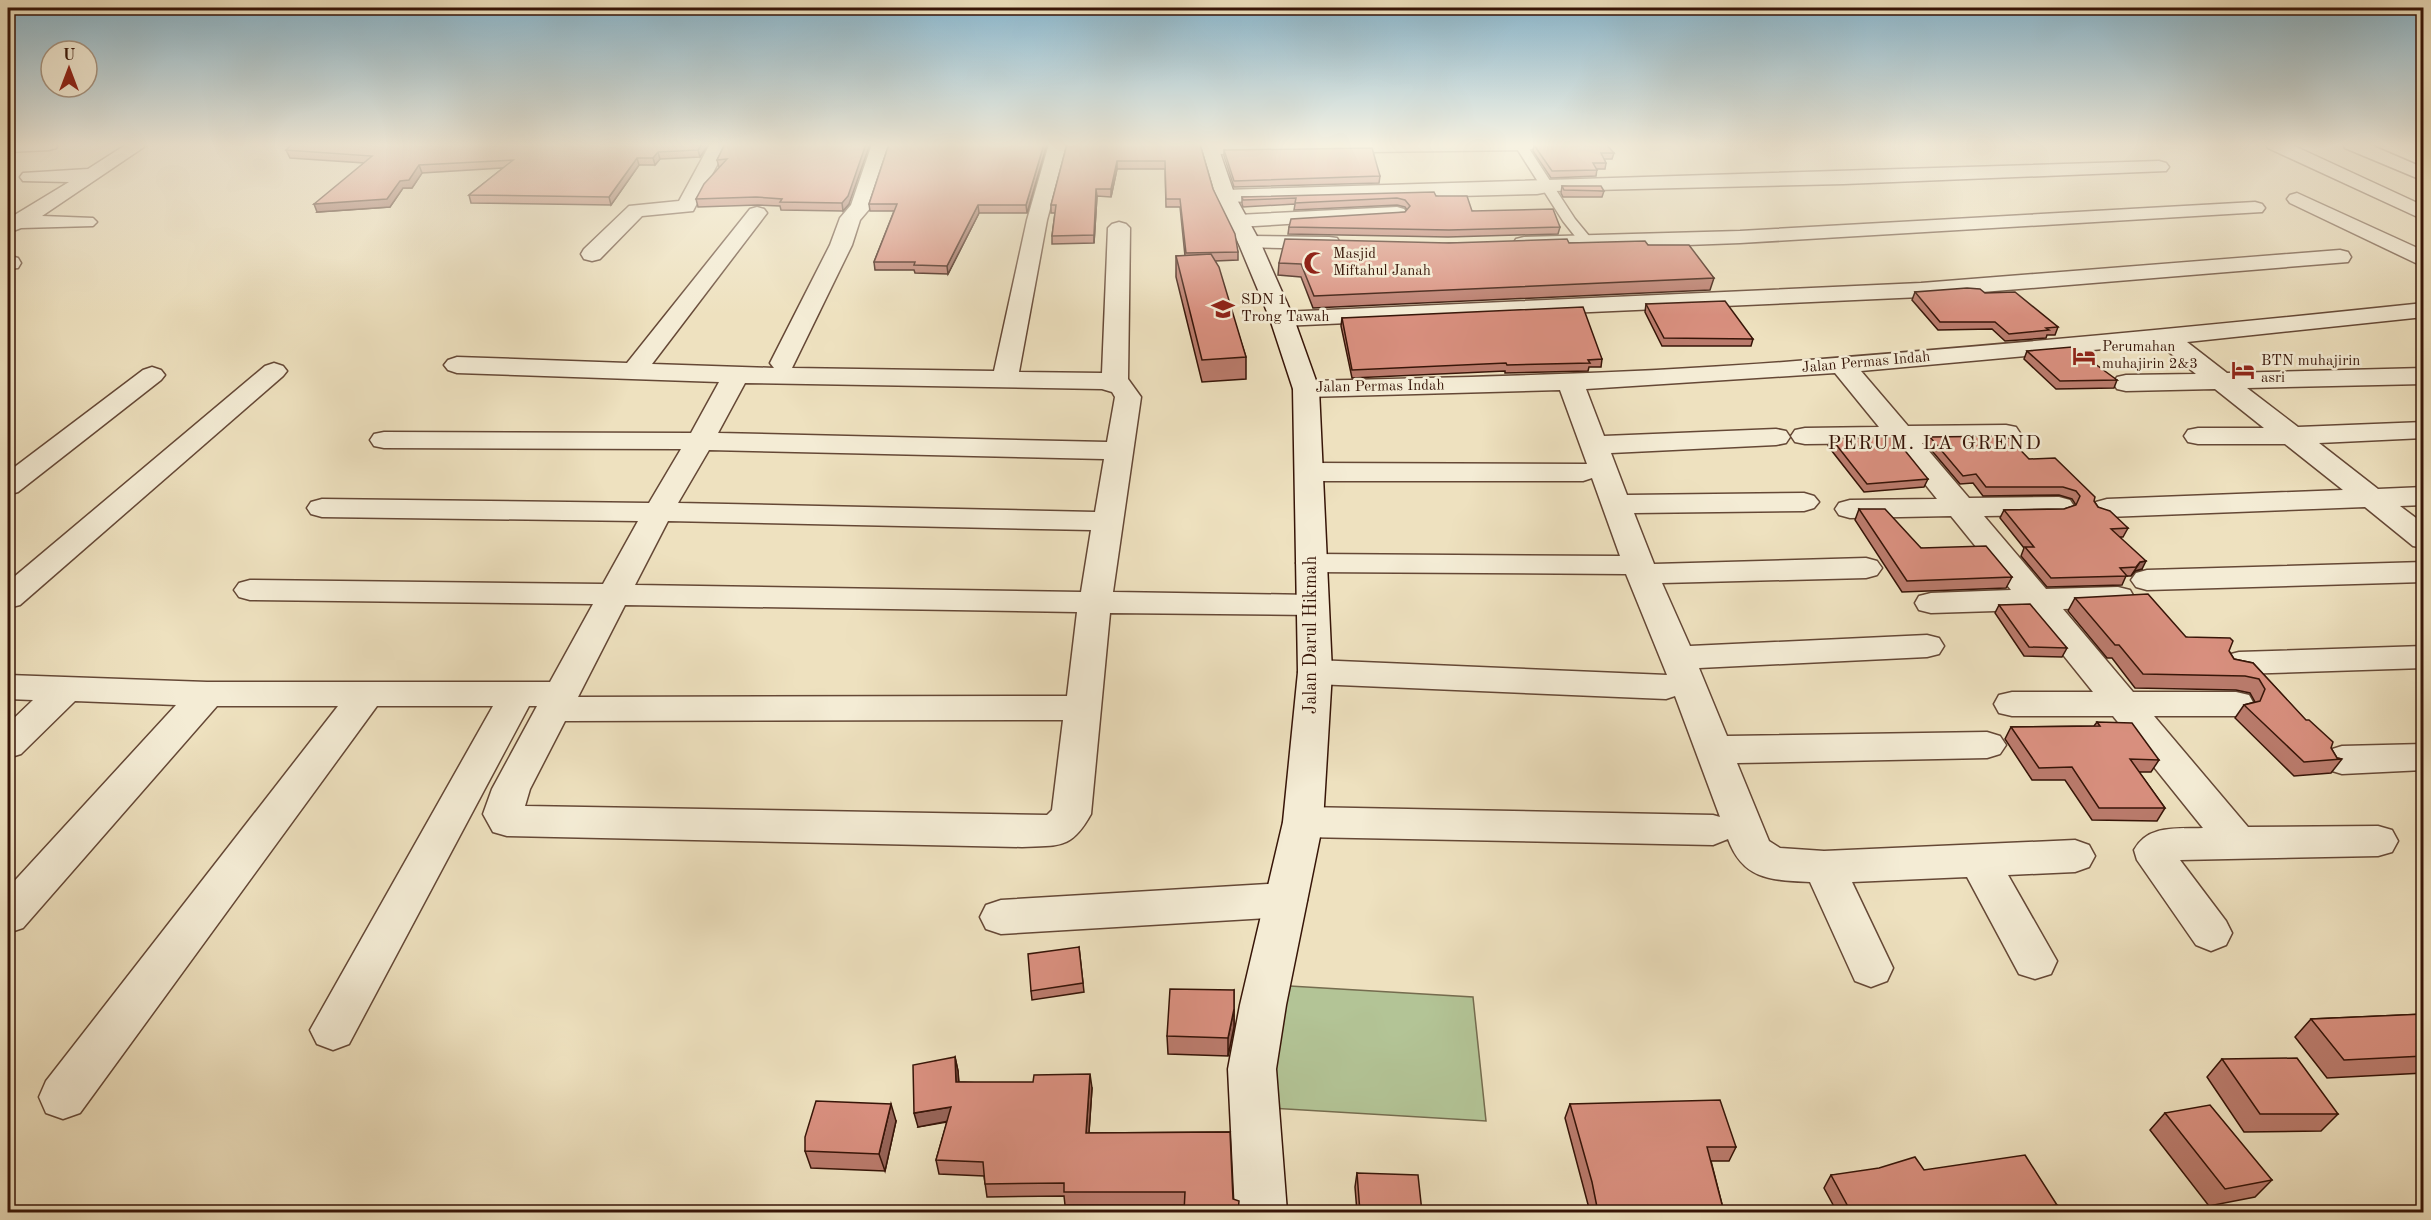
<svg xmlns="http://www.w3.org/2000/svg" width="2431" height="1220" font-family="'Old Standard TT',serif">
	<rect width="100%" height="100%" fill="#eee1bf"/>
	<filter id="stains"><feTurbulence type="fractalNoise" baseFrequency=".00333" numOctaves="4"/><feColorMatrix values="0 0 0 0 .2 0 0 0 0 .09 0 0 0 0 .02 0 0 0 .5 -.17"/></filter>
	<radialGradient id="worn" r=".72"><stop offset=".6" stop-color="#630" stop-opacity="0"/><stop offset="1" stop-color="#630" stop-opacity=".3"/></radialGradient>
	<polygon fill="#b3c496" stroke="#756c4f" stroke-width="1.5" points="1273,985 1473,997 1486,1121 1269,1108"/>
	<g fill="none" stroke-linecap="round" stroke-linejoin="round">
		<g stroke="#654836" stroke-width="3">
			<polygon id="lane" points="1514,144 1526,144 1575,219 1594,242 1592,245 1582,245 1563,221"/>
		</g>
		<g stroke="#654836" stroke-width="3">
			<g id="street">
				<polygon points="8,144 58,144 56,148 49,150 8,152"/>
				<polygon points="127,144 142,144 144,147 42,216 93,218 97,222 93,226 21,228 8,233 8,219 69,182 23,181 20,177 23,173 88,169"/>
				<polygon points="710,144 728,144 693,211 642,216 600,259 592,261 584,259 581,254 584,249 629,206 679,201"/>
				<path d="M872,144h18l-19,63 -11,13 -8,25 -60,123 202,3 33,-151 22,-76h18l-20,76 -28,152 83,1 6,-145 4,-4 7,-2 7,2 4,4 -2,151 13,18 -28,195 199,3 12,3 4,7 -4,7 -12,3 -202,-2 -19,201c-20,36 -32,31 -69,33l-515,-11 -14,-4 -10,-18 9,-25 45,-83h-8l-180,338 -16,6 -16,-6 -7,-14 183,-324h-116l-297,407 -17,6 -17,-6 -7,-16 7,-16 292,-375h-121l-194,222 -15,5v-45l168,-183 -101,-4 -54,53 -13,4v-34l25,-24 -25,-1v-24l199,7h343l43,-78 -343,-4 -11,-3 -5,-7 5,-7 11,-3 353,4 35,-63 -316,-4 -11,-3 -4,-6 4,-6 11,-3 327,4 32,-54 -297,-1 -10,-2 -4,-6 4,-6 10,-2 307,1 28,-51 -262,-9 -9,-3 -4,-5 4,-5 9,-3 170,6 123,-154 7,-2 7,2 3,4 -115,151 122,4 -4,-5 60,-118 10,-27 11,-13zM745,383l357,6 10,3 3,5 -8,45 -389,-9zM709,450l395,9 -9,53 -417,-9zM668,521l423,9 -10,62 -446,-7zM625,605l452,7 -10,84 -489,1zM1063,720l-11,90 -5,5 -522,-9 5,-17 35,-68z"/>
				<polygon points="1204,144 1537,144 1535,148 1528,150 1210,154 1203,152 1201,148"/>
				<polygon points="2266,144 2290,144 2424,206 2424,220 2268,148"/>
				<polygon points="2343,144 2368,144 2424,168 2424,181 2345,148"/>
				<polygon points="2159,161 2166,163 2169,167 2166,171 1844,184 1553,191 1537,194 1225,202 1218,200 1215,196 1218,192 1225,190"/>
				<polygon points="2297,193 2424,251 2424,267 2290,203 2287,199 2290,195"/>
				<polygon points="2255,202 2262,204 2265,208 2262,212 1740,243 1524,251 1516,249 1513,244 1516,239 1524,237 1740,231"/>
				<polygon points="1397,207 1404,209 1407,213 1404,217 1237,227 1230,225 1227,221 1230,217 1237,215"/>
				<polygon points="1249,236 1329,237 1337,238 1340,243 1337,248 1329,249 1241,247 1238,242 1241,237"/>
				<polygon points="2340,250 2348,252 2351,257 2348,262 1921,297 1282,326 1274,324 1270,319 1274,314 1282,312 1921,283"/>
				<polygon points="8,255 18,258 21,263 18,268 8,269"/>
				<path d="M2424,303v14l-237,25 40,31 197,-5v16l-177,4 51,39 126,-5v16l-105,5 59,46 46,-2v18l-24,1 24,18v24l-11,-2 -48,-39 -258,10 -11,-3 -4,-6 4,-6 11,-3 236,-9 -58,-46h-87l-10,-2 -4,-6 4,-6 10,-2h66l-49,-39 -89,2 -9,-2 -4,-6 4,-6 9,-2 70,-1 -37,-30 -298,27 47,55 98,-1 10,2 4,6 -4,6 -10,2 -84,2 47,55 90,-1 11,3 4,6 -4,6 -11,3 -75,1 62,73 72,-2 12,3 4,7 -4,7 -12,3 -55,2 70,83h103l13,3 5,9 -5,9 -13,3h-82l94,111 130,-1 14,4 6,11 -6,11 -14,4 -198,4 46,61 6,12 -6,12 -15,6 -15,-6 -59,-85 -3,-10c14,-26 44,-21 69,-22l-90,-112h-101l-13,-3 -5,-9 5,-9 13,-3h81l-66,-82 -96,3 -12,-3 -4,-7 4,-7 12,-3 80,-3 -60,-74 -101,2 -11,-3 -4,-6 4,-6 11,-3 87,-1 -45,-56 -87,1 -10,-2 -4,-6 4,-6 10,-2 74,-1 -44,-54 -249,16 18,47 172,-7 10,2 4,6 -4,6 -10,2 -165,8 16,42 177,-2 10,3 5,6 -5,6 -10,3 -170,2 20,51 212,-6 11,3 5,7 -5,7 -11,3 -204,5 28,63 237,-11 12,3 5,8 -5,8 -12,3 -228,11 28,68 260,-4 13,4 6,9 -6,9 -13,4 -250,5 32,78 11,7 44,3 251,-11 14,5 6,11 -6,11 -14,5 -67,3 49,86 -6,13 -16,5 -16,-5 -52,-97 -115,5 41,86 -6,13 -16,6 -16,-6 -45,-99c-39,-2 -67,-2 -82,-43l-15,6 -410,-8 -14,-4 -6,-11 6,-11 14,-4 410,8 7,2 -45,-121 -9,3 -351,-15 -12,-4 -5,-8 5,-8 12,-4 352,15 -41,-101 -314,-2 -11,-2 -5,-7 5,-7 11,-2 308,2 -28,-78 -9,3h-274l-10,-3 -4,-6 4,-6 10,-3 278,1 -27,-74 -254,7 -9,-2 -4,-6 4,-6 9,-2c163,-4 327,-7 490,-20 209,-16 418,-36 628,-58z"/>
				<polygon points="274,363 283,366 287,371 283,376 20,605 8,608 8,582 265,366"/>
				<polygon points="152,367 161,370 165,375 161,380 18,492 8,495 8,472 143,370"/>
				<polygon points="2424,562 2424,582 2147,590 2136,587 2131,580 2136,573 2147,570"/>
				<polygon points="2424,646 2424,668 2239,674 2227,671 2222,663 2227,655 2239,652"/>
				<polygon points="2424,744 2424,770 2342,774 2329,770 2323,760 2329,750 2342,746"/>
				<polygon points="1286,883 1301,888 1307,900 1301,912 1286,917 1001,934 986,929 980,917 986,905 1001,900"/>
			</g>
		</g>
		<g stroke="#371508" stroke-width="3">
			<polygon id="secondary" points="1199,144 1217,144 1235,196 1260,242 1294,319 1319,389 1332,672 1323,822 1286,1005 1276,1069 1287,1212 1235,1212 1228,1069 1240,1005 1283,822 1298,672 1293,389 1270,319 1238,242 1215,196"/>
		</g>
		<use href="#lane" fill="#f4ecd5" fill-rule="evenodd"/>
		<use href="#street" fill="#f4ecd5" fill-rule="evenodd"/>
		<use href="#secondary" fill="#f4ecd5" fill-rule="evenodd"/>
	</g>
	<g fill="#ba7b6c" stroke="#371508" stroke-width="1.5">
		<polygon points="709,144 700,157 660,159 655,165 639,165 611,205 471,203 469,195 503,168 422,173 412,188 403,188 390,207 317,212 364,163 290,158 286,150"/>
		<polygon points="725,144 849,204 843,211 781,210 780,206 758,205 698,207 696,199 720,167 719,167 717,160"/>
		<polygon points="889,144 1047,144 1027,213 979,213 948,274 915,273 914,270 875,270 874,262 894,211 870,211 869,204"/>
		<polygon points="1067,144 1200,144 1213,189 1238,252 1238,260 1215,261 1246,357 1246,379 1202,382 1176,277 1176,256 1185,256 1180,207 1166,207 1165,169 1117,169 1111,197 1097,196 1094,243 1052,244 1052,236 1055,213 1051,213 1051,205"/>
		<polygon points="1534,145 1614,153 1612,159 1604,159 1606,163 1605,169 1597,169 1596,176 1551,178 1533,151"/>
		<polygon points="1224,150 1380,176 1379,183 1234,187 1224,156"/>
		<polygon points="1562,186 1604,191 1602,197 1563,197 1561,193"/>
		<polygon points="1436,196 1472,211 1560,227 1558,234 1448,237 1288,234 1289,227 1405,212 1407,210 1405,207 1397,205 1294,210 1295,204 1243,207 1242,204 1242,197"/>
		<polygon points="1449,243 1569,243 1648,245 1714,278 1710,290 1313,308 1301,277 1278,275 1279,263"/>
		<polygon points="1915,292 1985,293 2058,327 2055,335 2047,335 2046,338 2005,341 1992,329 1938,330 1912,300"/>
		<polygon points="1646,304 1753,339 1751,346 1662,346 1645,312"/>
		<polygon points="1342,318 1602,359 1601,367 1589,367 1588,371 1505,373 1505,371 1352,378 1341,326"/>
		<polygon points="2027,351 2117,380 2114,388 2056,389 2024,359"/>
		<polygon points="1930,437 2029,459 2094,501 2098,507 2128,528 2123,537 2120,537 2142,569 2135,571 2131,576 2126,576 2122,585 2047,587 2021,556 2024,548 2000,518 2004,510 2064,509 2076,505 2072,499 2059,495 1983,496 1973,483 1960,484 1927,445"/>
		<polygon points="1831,438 1928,479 1924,487 1864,492 1828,446"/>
		<polygon points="1859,509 1921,548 2012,577 2006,588 1902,592 1855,520"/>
		<polygon points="2075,598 2186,637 2229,651 2234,659 2253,663 2331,748 2337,758 2342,759 2331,773 2294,776 2235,718 2244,705 2255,702 2250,693 2236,690 2135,688 2112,658 2107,658 2068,611"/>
		<polygon points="1999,605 2067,648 2062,657 2024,656 1995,613"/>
		<polygon points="2097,722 2159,760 2151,772 2139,772 2165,808 2157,821 2092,820 2065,780 2032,780 2005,739 2011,727 2094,726"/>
		<polygon points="1079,947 1084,992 1032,1000 1031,991"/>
		<polygon points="1234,990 1234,1027 1228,1056 1168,1054 1167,1036"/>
		<polygon points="2424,1014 2424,1073 2327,1078 2295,1037 2311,1019"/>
		<polygon points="955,1057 958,1071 959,1082 1092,1088 1089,1133 1230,1132 1185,1205 1065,1205 1064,1196 987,1197 984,1176 939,1174 936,1160 947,1122 918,1127"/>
		<polygon points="2222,1059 2338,1114 2321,1131 2244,1132 2207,1077"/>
		<polygon points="1570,1104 1736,1147 1729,1161 1711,1161 1724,1212 1590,1212 1565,1118"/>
		<polygon points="2165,1113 2272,1180 2255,1197 2209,1206 2150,1130"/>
		<polygon points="896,1121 885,1171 811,1168 805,1151"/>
		<polygon points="1924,1170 2057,1205 2051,1212 1837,1212 1824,1188 1831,1175"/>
		<polygon points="1357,1173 1422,1212 1357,1212 1355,1187"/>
	</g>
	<g fill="#976458" stroke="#371508" stroke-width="1.5">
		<polygon points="702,144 709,144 700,157 698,150"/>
		<polygon points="866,144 870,144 849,204 843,211 842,203"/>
		<polygon points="1044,144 1047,144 1027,213 1026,205"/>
		<polygon points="658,152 660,159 655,165 653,158"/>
		<polygon points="637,158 639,165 611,205 609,197"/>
		<polygon points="1117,161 1117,169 1111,197 1111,189"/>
		<polygon points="419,165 422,173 412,188 403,188 390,207 317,212 314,204 400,181"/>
		<polygon points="1096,189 1097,196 1094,243 1094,235"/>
		<polygon points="978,205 979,213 948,274 947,266"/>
		<polygon points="2146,561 2142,569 2135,571 2131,576 2140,562"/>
		<polygon points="1234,1009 1234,1027 1228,1056 1228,1038"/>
		<polygon points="955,1057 958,1071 959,1095 956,1082"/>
		<polygon points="1090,1074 1092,1088 1088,1146 1086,1133"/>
		<polygon points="891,1104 896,1121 885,1171 879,1154"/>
		<polygon points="951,1107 954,1120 918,1127 914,1113"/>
	</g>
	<g fill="#d88f7e" stroke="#371508" stroke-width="1.5">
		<polygon points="292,144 702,144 698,150 658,152 653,158 637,158 609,197 469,195 513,160 419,165 409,180 400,181 387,199 314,204 372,156 286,150"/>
		<polygon points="725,144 866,144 848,196 842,203 780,202 782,199 756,197 696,199 704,184 727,159 717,160"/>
		<polygon points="889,144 1044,144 1026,205 978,205 947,266 914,265 915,262 874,262 897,204 869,204"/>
		<polygon points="1067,144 1200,144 1213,189 1235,234 1238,252 1186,253 1180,199 1166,199 1165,161 1117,161 1111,189 1096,189 1094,235 1052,236 1056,205 1051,205"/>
		<polygon points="1535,144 1606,144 1614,153 1601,153 1606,163 1593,163 1597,170 1552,171 1534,145"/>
		<polygon points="1372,148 1380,176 1234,181 1224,150"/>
		<polygon points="1562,186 1601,186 1604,191 1564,190"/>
		<polygon points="1434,192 1436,196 1467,196 1472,211 1553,209 1560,227 1449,230 1289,227 1291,219 1405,212 1410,206 1405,200 1397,198 1295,203 1296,198 1243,200 1242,197"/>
		<polygon points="1285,239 1449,243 1567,239 1569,243 1645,241 1648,245 1689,245 1714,278 1314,296 1301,264 1279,263"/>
		<polygon points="1211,254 1219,267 1246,357 1202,360 1176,256"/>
		<polygon points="1967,288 1980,289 1985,293 2015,292 2058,327 2046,328 2049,330 2009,334 1995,322 1940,322 1915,292"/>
		<polygon points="1725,301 1753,339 1664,338 1646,304"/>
		<polygon points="1583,307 1602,359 1588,360 1590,363 1507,365 1506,363 1352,370 1342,318"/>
		<polygon points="2072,347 2117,380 2060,381 2027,351"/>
		<polygon points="2007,436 2029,459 2055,458 2095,497 2094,501 2098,507 2110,511 2128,528 2111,529 2146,561 2140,562 2136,567 2120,568 2127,576 2051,578 2025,547 2034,547 2004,510 2064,509 2076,505 2080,496 2076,491 2063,487 1986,487 1976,474 1963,476 1930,437"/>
		<polygon points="1894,437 1928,479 1867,484 1831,438"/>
		<polygon points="1859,509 1885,509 1921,548 1986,546 2012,577 1907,581"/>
		<polygon points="2148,594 2186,637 2230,638 2233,641 2229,651 2234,659 2253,663 2306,720 2309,720 2333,742 2331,748 2337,758 2342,759 2304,762 2244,705 2260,701 2265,689 2259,679 2245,676 2143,674 2119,645 2115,645 2075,598"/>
		<polygon points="2030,604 2067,648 2029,647 1999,605"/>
		<polygon points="2097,722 2132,723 2159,760 2130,759 2165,808 2099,808 2072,767 2039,768 2011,727 2100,726"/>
		<polygon points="1079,947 1083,983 1031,991 1028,954"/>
		<polygon points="1170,989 1234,990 1234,1009 1228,1038 1167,1036"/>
		<polygon points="2424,1014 2424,1056 2344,1060 2311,1019"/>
		<polygon points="955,1057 956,1082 1033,1082 1034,1075 1090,1074 1086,1133 1230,1132 1233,1199 1239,1201 1238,1212 1184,1212 1185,1192 1064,1192 1064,1183 985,1184 983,1162 936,1160 951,1107 914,1113 913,1065"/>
		<polygon points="2297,1058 2338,1114 2260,1114 2222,1059"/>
		<polygon points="1720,1100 1736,1147 1707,1147 1724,1212 1598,1212 1592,1182 1570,1104"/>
		<polygon points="816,1101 891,1104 879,1154 805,1151 805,1137"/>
		<polygon points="2210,1105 2272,1180 2225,1189 2165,1113"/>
		<polygon points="2025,1155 2057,1205 2006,1212 1851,1212 1831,1175 1879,1168 1915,1157 1924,1170"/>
		<polygon points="1357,1173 1418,1175 1422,1212 1360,1212"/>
		<polygon points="2394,1208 2398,1212 2376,1212"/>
	</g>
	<linearGradient id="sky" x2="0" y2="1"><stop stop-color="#89b8d0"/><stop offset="0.46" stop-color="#f7f2e2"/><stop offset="1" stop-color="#f7f2e2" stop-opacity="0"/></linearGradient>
	<rect width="2431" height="315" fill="url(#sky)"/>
	<defs>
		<g id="mosque-bare" transform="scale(1.8)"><path d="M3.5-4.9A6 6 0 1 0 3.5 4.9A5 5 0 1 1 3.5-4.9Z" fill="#8f2418" stroke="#f4ecd5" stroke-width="2.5" paint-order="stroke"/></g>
		<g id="school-bare" transform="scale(1.8)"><path d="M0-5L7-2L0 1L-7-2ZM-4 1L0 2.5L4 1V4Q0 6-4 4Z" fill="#8f2418" stroke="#f4ecd5" stroke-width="2.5" paint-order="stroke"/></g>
		<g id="hotel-bare" transform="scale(1.8)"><path d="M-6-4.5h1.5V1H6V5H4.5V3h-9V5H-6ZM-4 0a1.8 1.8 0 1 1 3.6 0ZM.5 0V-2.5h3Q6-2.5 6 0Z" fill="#8f2418" stroke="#f4ecd5" stroke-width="2.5" paint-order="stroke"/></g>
	</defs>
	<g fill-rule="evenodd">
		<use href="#mosque-bare" x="1315" y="263"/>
		<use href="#school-bare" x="1223" y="309"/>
		<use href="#hotel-bare" x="2084" y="356"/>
		<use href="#hotel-bare" x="2243" y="370"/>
	</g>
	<g text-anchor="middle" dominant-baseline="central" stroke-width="5" stroke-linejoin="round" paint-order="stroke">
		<g font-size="15" fill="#371508" stroke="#f4ecd5" text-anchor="start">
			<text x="1333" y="254">Masjid<tspan x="1333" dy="17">Miftahul Janah</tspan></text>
			<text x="1241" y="300">SDN 1<tspan x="1241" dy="17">Trong Tawah</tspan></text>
			<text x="2102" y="347">Perumahan<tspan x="2102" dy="17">muhajirin 2&amp;3</tspan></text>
			<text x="2261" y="361">BTN muhajirin<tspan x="2261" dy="17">asri</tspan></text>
		</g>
		<g font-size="15" fill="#371508" stroke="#f4ecd5">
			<text transform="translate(1866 363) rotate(-5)">Jalan Permas Indah</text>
			<text transform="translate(1380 387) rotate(-1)">Jalan Permas Indah</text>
		</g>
		<g font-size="18" fill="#371508" stroke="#f4ecd5">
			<text transform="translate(1311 635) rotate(-90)">Jalan Darul Hikmah</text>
		</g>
		<g font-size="20" letter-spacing="1.5" fill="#371508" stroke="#f4ecd5">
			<text x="1935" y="444">PERUM. LA GREND</text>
		</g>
	</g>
	<rect width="2431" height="1220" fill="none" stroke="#eee1bf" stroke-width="30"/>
	<rect x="9" y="9" width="2413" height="1202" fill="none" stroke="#371508" stroke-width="3"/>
	<rect x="15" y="15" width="2401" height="1190" fill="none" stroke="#371508" stroke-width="1.5"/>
	<g transform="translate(69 69)"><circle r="28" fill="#f4ecd5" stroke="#a89683" stroke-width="1.5"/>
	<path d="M0-4.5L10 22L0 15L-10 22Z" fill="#8f2418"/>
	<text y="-9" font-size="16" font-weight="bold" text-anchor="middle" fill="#371508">U</text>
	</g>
	<rect width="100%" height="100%" filter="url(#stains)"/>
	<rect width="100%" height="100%" fill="url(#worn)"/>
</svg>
